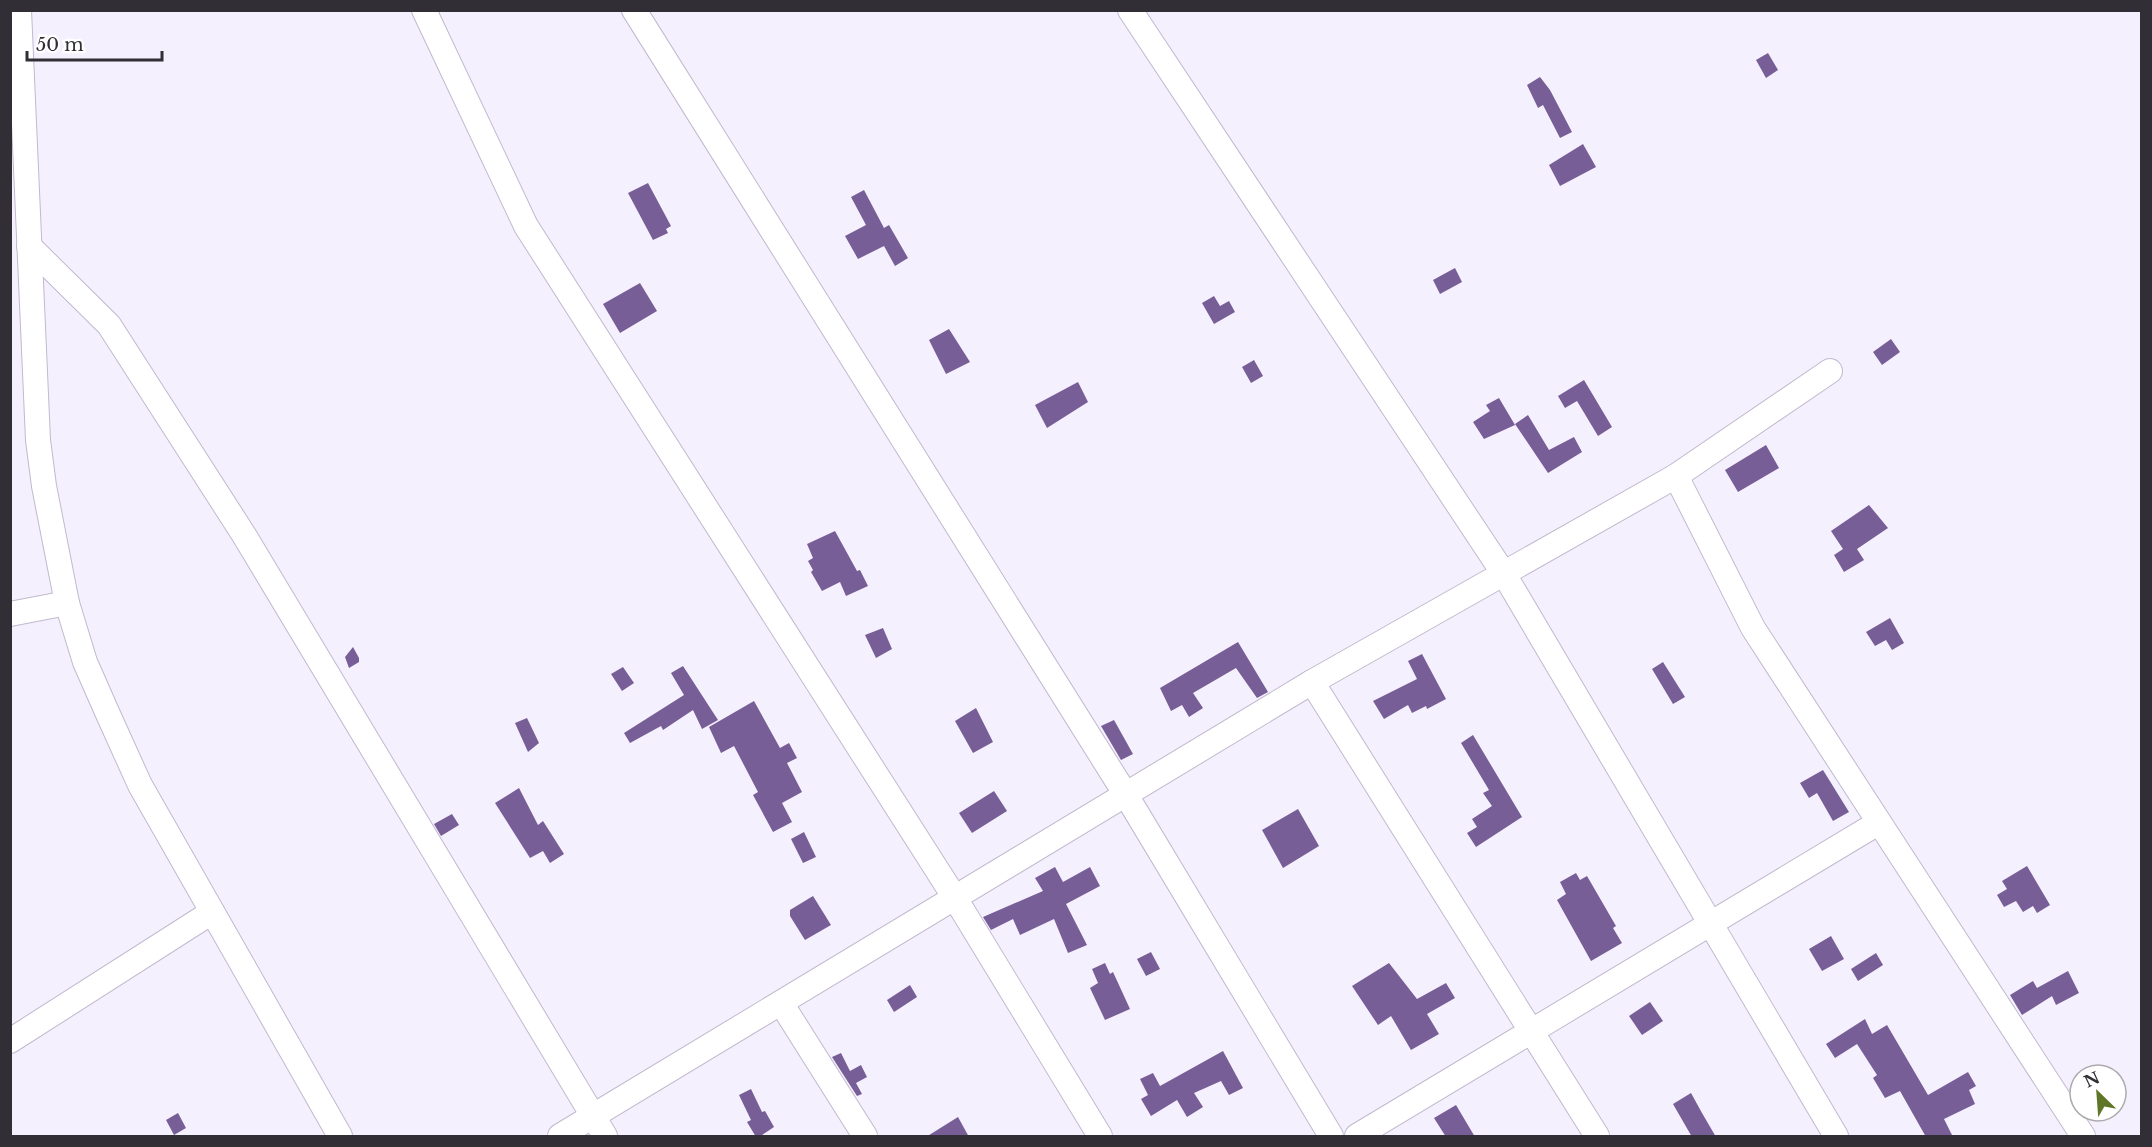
<svg xmlns="http://www.w3.org/2000/svg" width="2152" height="1147" font-family="'Libre Baskerville',serif">
	<rect width="100%" height="100%" fill="#f5f0fd"/>
	<g fill="#775e96">
		<polygon points="1768,53 1778,70 1766,78 1756,60"/>
		<polygon points="1540,77 1550,90 1572,132 1560,138 1543,105 1538,108 1527,85"/>
		<polygon points="1583,144 1596,167 1560,186 1549,165"/>
		<polygon points="648,183 671,226 666,229 668,233 653,240 628,193"/>
		<polygon points="864,190 884,228 889,225 908,258 895,266 884,246 858,259 845,236 866,225 851,197"/>
		<polygon points="1455,268 1462,282 1440,294 1433,280"/>
		<polygon points="640,283 657,311 620,333 603,304"/>
		<polygon points="1214,296 1220,306 1229,301 1235,312 1214,324 1202,303"/>
		<polygon points="949,329 970,362 946,374 929,340"/>
		<polygon points="1891,339 1900,352 1882,365 1873,352"/>
		<polygon points="1254,360 1263,376 1251,383 1242,367"/>
		<polygon points="1584,380 1612,427 1598,436 1577,401 1565,408 1558,396"/>
		<polygon points="1078,382 1088,402 1047,428 1035,405"/>
		<polygon points="1499,398 1515,425 1484,439 1473,422 1490,411 1486,405"/>
		<polygon points="1528,415 1549,450 1574,437 1582,452 1548,473 1515,424"/>
		<polygon points="1766,445 1779,468 1738,492 1725,470"/>
		<polygon points="1869,505 1888,528 1857,549 1864,560 1844,572 1834,555 1843,549 1831,531"/>
		<polygon points="835,531 857,571 860,570 868,586 846,596 840,582 822,591 811,572 813,570 808,561 813,558 807,544"/>
		<polygon points="1890,618 1904,643 1892,650 1886,640 1875,646 1866,632"/>
		<polygon points="883,628 892,649 876,658 865,635"/>
		<polygon points="1238,642 1268,692 1257,698 1236,668 1193,693 1203,708 1189,717 1182,705 1171,711 1160,688"/>
		<polygon points="353,647 359,658 359,662 349,668 345,657"/>
		<polygon points="1422,654 1446,699 1427,709 1426,706 1412,713 1408,705 1384,719 1373,701 1417,679 1408,661"/>
		<polygon points="1663,662 1685,697 1673,704 1652,669"/>
		<polygon points="683,666 718,720 702,729 693,710 663,730 661,726 630,743 624,733 684,695 671,673"/>
		<polygon points="623,667 634,683 622,691 611,674"/>
		<polygon points="754,701 780,748 789,743 797,758 787,763 802,792 782,803 792,822 773,832 753,795 758,792 734,746 721,753 709,727"/>
		<polygon points="976,708 993,742 973,753 955,721"/>
		<polygon points="527,718 539,743 528,752 515,723"/>
		<polygon points="1114,720 1133,754 1121,760 1101,726"/>
		<polygon points="1473,735 1522,817 1476,847 1467,833 1477,827 1472,819 1492,806 1483,793 1489,790 1461,743"/>
		<polygon points="1823,770 1849,812 1833,821 1817,793 1809,798 1800,783"/>
		<polygon points="519,788 538,825 543,821 564,854 550,863 543,851 530,858 495,803"/>
		<polygon points="994,791 1007,811 972,833 959,813"/>
		<polygon points="1298,809 1319,846 1283,868 1262,830"/>
		<polygon points="452,814 459,825 441,836 434,824"/>
		<polygon points="804,832 816,857 803,863 791,839"/>
		<polygon points="2027,866 2050,905 2037,913 2033,906 2023,912 2016,901 2004,907 1997,895 2007,889 2002,881"/>
		<polygon points="1055,867 1063,882 1090,867 1100,886 1066,904 1087,945 1068,953 1054,919 1020,935 1013,919 991,930 983,917 1043,891 1035,878"/>
		<polygon points="1576,873 1580,880 1587,876 1616,926 1613,928 1622,943 1591,961 1557,900 1566,894 1560,882"/>
		<polygon points="813,896 831,925 805,940 790,916 790,910"/>
		<polygon points="1831,936 1844,959 1822,971 1809,949"/>
		<polygon points="1151,952 1160,969 1146,976 1137,959"/>
		<polygon points="1876,953 1883,965 1858,981 1851,969"/>
		<polygon points="1105,963 1110,974 1113,972 1130,1009 1105,1020 1090,988 1098,983 1092,969"/>
		<polygon points="1389,963 1417,999 1446,983 1455,998 1427,1014 1439,1034 1411,1050 1391,1016 1378,1025 1352,986"/>
		<polygon points="2068,971 2079,993 2056,1005 2052,996 2022,1015 2010,995 2033,981 2037,988"/>
		<polygon points="910,985 917,997 894,1012 887,1000"/>
		<polygon points="1650,1002 1663,1021 1642,1035 1629,1016"/>
		<polygon points="1865,1019 1872,1034 1887,1025 1928,1095 1968,1072 1976,1086 1969,1090 1975,1104 1944,1119 1953,1137 1926,1137 1900,1091 1885,1098 1873,1078 1877,1075 1857,1044 1835,1058 1826,1044"/>
		<polygon points="1223,1051 1243,1088 1229,1095 1221,1081 1194,1093 1203,1107 1187,1117 1177,1100 1151,1116 1141,1099 1148,1095 1140,1079 1153,1073 1160,1086"/>
		<polygon points="841,1053 850,1071 861,1065 867,1077 856,1083 862,1094 857,1096 832,1057"/>
		<polygon points="751,1089 762,1112 765,1111 774,1127 759,1137 756,1137 747,1122 751,1120 739,1095"/>
		<polygon points="1691,1093 1702,1113 1716,1137 1692,1137 1673,1104"/>
		<polygon points="1456,1105 1475,1137 1446,1137 1434,1118"/>
		<polygon points="178,1113 186,1128 174,1135 166,1120"/>
		<polygon points="958,1117 969,1137 926,1137"/>
	</g>
	<g fill="none" stroke-linecap="round" stroke-linejoin="round">
		<g stroke="#c1b9ce" stroke-width="26">
			<g id="minor">
				<polyline points="19,10 38,440 44,486 67,603 85,662 107,712 140,785 340,1136"/>
				<polyline points="424,10 526,226 955,898 1100,1136"/>
				<polyline points="634,10 1126,795 1331,1136"/>
				<polyline points="1130,10 1504,574 1836,1136"/>
				<polyline points="29,246 109,325 244,535 605,1136"/>
				<polyline points="1676,476 1753,628 2083,1136"/>
				<polyline points="10,614 67,603"/>
				<polyline points="1312,682 1597,1136"/>
				<polyline points="781,1003 865,1136"/>
				<polyline points="10,1041 212,912"/>
				<polyline points="560,1136 1312,682 1676,476 1830,371"/>
				<polyline points="1357,1136 1878,823"/>
			</g>
		</g>
		<use href="#minor" stroke="#fff" stroke-width="24"/>
	</g>
	<rect width="2152" height="1147" fill="none" stroke="#312e36" stroke-width="24"/>
	<g transform="translate(2098 1093) rotate(335)"><circle r="28" fill="#ffffff" stroke="#adabaf" stroke-width="1.5"/>
	<path d="M0-4.5L10 22L0 15L-10 22Z" fill="#5f7627"/>
	<text y="-9" font-size="16" font-weight="bold" text-anchor="middle" fill="#312e36">N</text>
	</g>
	<path d="M27 51v9h135v-9" fill="none" stroke="#312e36" stroke-width="3"/>
	<text x="36" y="51" font-size="18" fill="#312e36" stroke="#ffffff" stroke-width="4.5" paint-order="stroke">50 m</text>
</svg>
